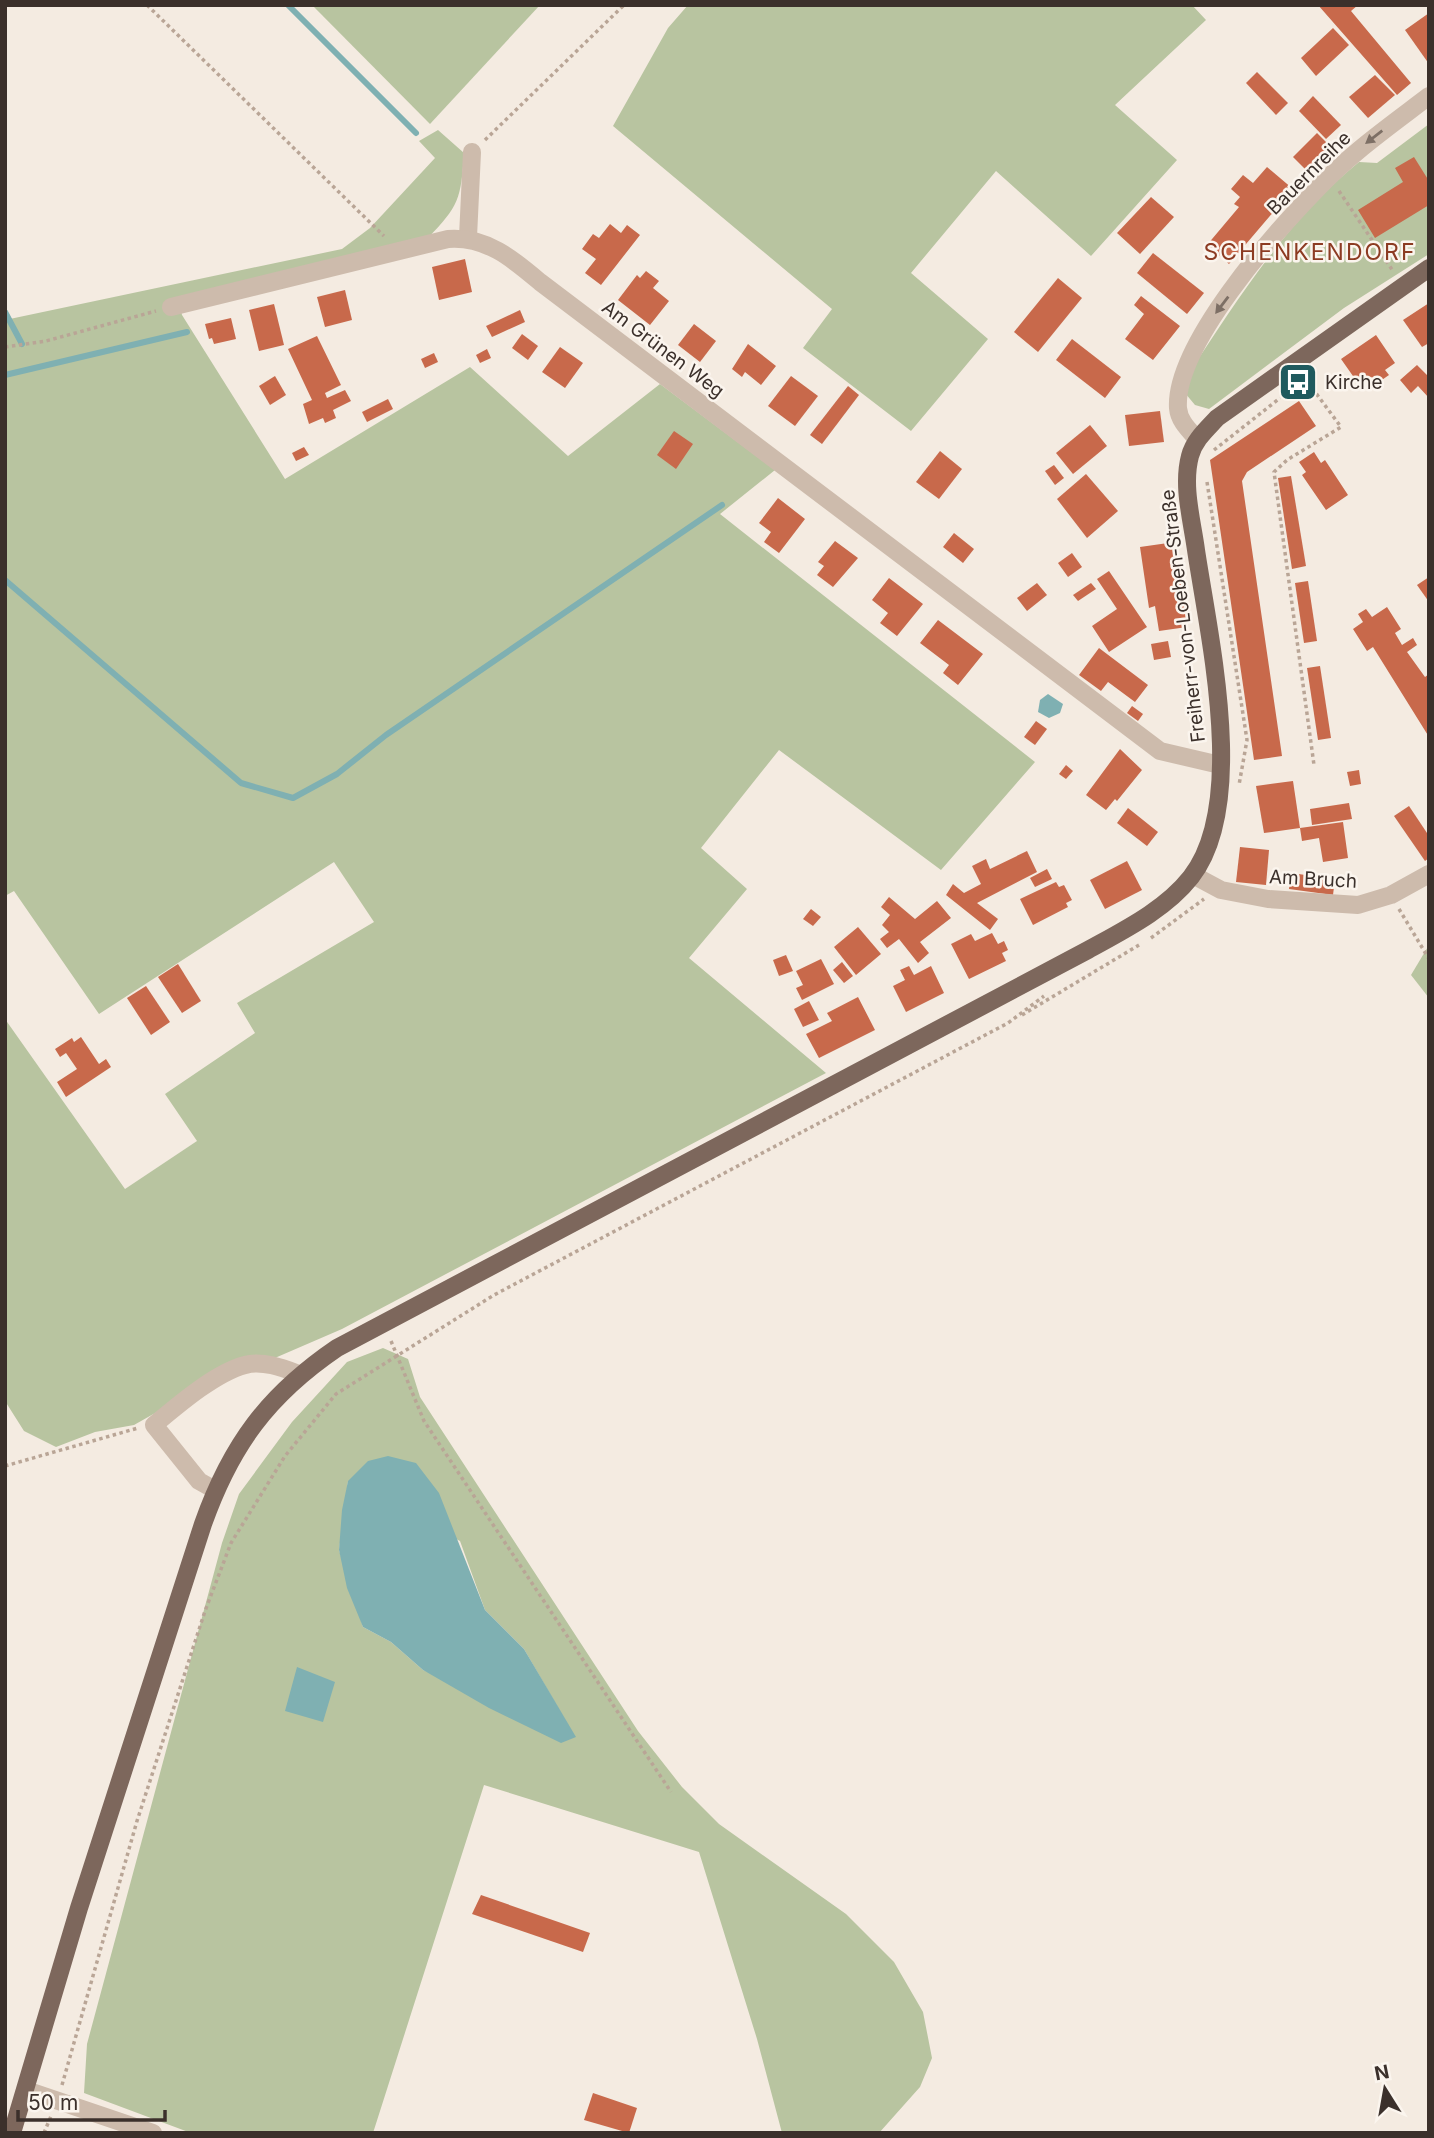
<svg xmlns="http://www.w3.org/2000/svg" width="1434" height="2138" font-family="Inter,sans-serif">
	<rect width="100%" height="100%" fill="#f4ebe1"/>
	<g fill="#b8c4a0" fill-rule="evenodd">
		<polygon points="312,5 540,5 430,124"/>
		<polygon points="688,5 1192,5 1206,20 1115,105 1177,160 1091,256 996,171 911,273 988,339 911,431 803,348 832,309 613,126 668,28"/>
		<path d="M1429,124v130l-85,54 -135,101 -14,-4 -10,-12 2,-17c51,-77 100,-156 172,-214l18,1z"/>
		<path d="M438,130l26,23c-3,46 -5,53 -37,86l-249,60 4,16 103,164 185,-112 98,89 92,-72 115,86 -55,44 315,248 -94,108 -162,-120 -78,98 46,41 -58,69 137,115 -484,256 -162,70 -46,26 -39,7 -39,15 -32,-16 -19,-30v-382l120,170 72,-48 -32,-47 90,-61 -18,-30 137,-81 -40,-60 -235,152 -85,-123 -9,5v-576l337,-71 28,-21 65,-70 -16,-17z"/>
		<polygon points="1429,945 1429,998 1411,975"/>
		<path d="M383,1348l25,11 12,38 218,334 44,56 37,37 127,90 48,48 29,50 9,46 -12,29 -41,46h-97l-25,-94 -58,-187 -215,-67 -111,348h-182l-107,-40 3,-49 135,-501 17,-49 53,-72 55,-60zM348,1481l112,60 25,69 39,39 51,88 -152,-67 -32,-28 -28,-15 -24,-77z"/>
	</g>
	<g fill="#7fb0b2">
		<polygon points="1048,694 1063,704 1060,713 1049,718 1038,712 1040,700"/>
		<polygon points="388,1456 416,1463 439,1493 485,1610 524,1649 576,1737 561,1743 489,1708 423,1670 391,1642 363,1627 347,1588 339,1550 342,1510 348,1481 368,1461"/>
		<polygon points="297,1667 335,1682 323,1722 285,1711"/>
	</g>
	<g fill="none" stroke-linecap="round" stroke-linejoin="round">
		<g stroke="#7fb0b2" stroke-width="6">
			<polyline points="288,5 416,133"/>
			<polyline points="5,312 22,344"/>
			<polyline points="5,375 187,332"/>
			<polyline points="5,580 241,783 293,798 337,774 386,735 722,505"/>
		</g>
	</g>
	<g fill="#c8694b">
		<polygon points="1318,5 1358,5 1351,11 1411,83 1397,95"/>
		<polygon points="1429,13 1429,64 1405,30"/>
		<polygon points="1333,28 1349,45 1316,76 1301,58"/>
		<polygon points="1257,72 1288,103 1276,115 1246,83"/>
		<polygon points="1375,75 1395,95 1368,118 1349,97"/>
		<polygon points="1313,96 1341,125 1326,139 1299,111"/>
		<polygon points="1317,133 1331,147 1307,171 1293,157"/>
		<polygon points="1414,157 1429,181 1429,205 1375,238 1358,210 1403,182 1395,168"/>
		<polygon points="1267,167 1293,189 1229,264 1207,245 1239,207 1234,204 1240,197 1231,189 1243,175 1253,183"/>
		<polygon points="1151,197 1174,217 1140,254 1117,233"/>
		<polygon points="610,224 621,233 627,225 640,235 601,285 585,273 596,259 582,249 593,234 599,238"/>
		<polygon points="1153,253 1204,293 1187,314 1137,273"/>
		<polygon points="465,259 472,292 439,300 432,267"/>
		<polygon points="646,271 659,281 653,288 669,301 650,325 618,300 637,275 640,278"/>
		<polygon points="1058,278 1082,298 1038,352 1014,332"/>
		<polygon points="345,290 352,320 325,327 317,297"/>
		<polygon points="1141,296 1180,326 1153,360 1125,339 1144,314 1134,305"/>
		<polygon points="1429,303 1429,343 1422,347 1403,320"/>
		<polygon points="274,304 284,345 259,351 249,310"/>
		<polygon points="520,310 525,322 492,337 486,326"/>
		<polygon points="231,318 236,339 214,344 212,338 209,339 205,324"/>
		<polygon points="694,324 716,341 700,362 678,345"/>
		<polygon points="522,334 538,346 528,360 512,348"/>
		<polygon points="1376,335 1395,363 1385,370 1389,375 1376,384 1372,377 1360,386 1341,359"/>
		<polygon points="317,336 341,385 325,393 327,398 345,390 351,401 333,410 336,418 325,423 323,418 309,424 303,404 312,400 288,349"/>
		<polygon points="1072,339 1121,377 1105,398 1056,360"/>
		<polygon points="748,344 776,366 761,385 745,372 742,377 732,369"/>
		<polygon points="560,347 583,363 565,388 542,372"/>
		<polygon points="487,349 491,358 480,363 476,355"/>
		<polygon points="434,353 438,362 425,368 421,359"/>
		<polygon points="1417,365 1429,377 1429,398 1418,386 1411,393 1400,380"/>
		<polygon points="275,376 286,395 270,405 259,386"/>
		<polygon points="791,376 818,396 795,426 768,406"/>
		<polygon points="848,386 859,395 822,444 810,435"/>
		<polygon points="388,399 393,409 367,422 362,412"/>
		<polygon points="1299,401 1316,426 1247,472 1242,481 1282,756 1254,760 1210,460"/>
		<polygon points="1160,411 1164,442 1129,446 1125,415"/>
		<polygon points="1090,425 1107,446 1073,474 1056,453"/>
		<polygon points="674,431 693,444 676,469 657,455"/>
		<polygon points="304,447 309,455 296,461 292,453"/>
		<polygon points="940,451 962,469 939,499 916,482"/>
		<polygon points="1314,452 1321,463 1325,460 1348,495 1326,510 1302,475 1306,472 1299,462"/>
		<polygon points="1054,465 1064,478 1055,485 1045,471"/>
		<polygon points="1086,474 1118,511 1087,538 1057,499"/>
		<polygon points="1291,476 1306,566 1292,569 1278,478"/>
		<polygon points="778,498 805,519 779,553 764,542 771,532 759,523"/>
		<polygon points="954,533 974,549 963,563 943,547"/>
		<polygon points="835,541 858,558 833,587 817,575 824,566 818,562"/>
		<polygon points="1175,542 1187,627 1159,631 1155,606 1149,608 1140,547"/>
		<polygon points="1072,553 1082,567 1068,577 1058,563"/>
		<polygon points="1109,571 1147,627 1109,652 1092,626 1117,609 1097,579"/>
		<polygon points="1429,577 1429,602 1417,585"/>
		<polygon points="889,578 923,604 897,636 880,623 888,613 872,600"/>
		<polygon points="1308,581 1317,641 1304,643 1295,583"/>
		<polygon points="1037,583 1047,595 1027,611 1017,598"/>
		<polygon points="1091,583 1096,589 1078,601 1073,595"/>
		<polygon points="1387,607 1401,629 1395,633 1402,645 1413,638 1417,645 1407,652 1425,677 1429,674 1429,737 1373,647 1367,651 1353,629 1363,622 1358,614 1366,609 1372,617"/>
		<polygon points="938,620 983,654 958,685 943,673 949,665 920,643"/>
		<polygon points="1168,641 1171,657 1154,660 1151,644"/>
		<polygon points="1099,648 1148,685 1135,702 1108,682 1101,691 1079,675"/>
		<polygon points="1320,666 1331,738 1318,740 1307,668"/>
		<polygon points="1132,706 1143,714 1138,721 1127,713"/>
		<polygon points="1036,721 1047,729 1035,745 1024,737"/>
		<polygon points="1120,749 1142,770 1117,801 1115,799 1106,810 1086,795"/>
		<polygon points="1066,765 1073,771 1066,779 1059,774"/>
		<polygon points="1359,770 1361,784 1350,786 1347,772"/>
		<polygon points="1293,781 1300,828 1264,833 1256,786"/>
		<polygon points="1349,803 1352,819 1312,825 1310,809"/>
		<polygon points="1409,806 1429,836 1429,858 1425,861 1394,816"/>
		<polygon points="1128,808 1158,832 1147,846 1117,823"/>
		<polygon points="1343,822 1348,858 1323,862 1319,838 1302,841 1300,828"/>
		<polygon points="1240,847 1269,850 1266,885 1236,882"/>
		<polygon points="1027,851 1037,872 977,903 998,919 990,930 946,895 953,884 964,893 981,884 972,866 986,859 990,869"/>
		<polygon points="1127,861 1142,890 1105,909 1090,880"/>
		<polygon points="1047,869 1052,879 1035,887 1030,878"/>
		<polygon points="1291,873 1335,879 1333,895 1289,889"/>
		<polygon points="1056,882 1059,887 1064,885 1072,900 1066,903 1068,907 1033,925 1020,899"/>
		<polygon points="889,897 915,919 937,901 951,918 920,942 929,953 918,963 899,939 887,948 880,939 889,932 882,925 890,915 881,907"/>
		<polygon points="811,909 821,917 813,926 803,919"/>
		<polygon points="858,927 881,954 856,975 834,947"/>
		<polygon points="992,933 998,944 1004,941 1008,950 1002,953 1006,961 969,979 951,944 971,934 975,941"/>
		<polygon points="786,955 793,971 779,976 773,960"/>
		<polygon points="821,959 834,984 802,1000 796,988 803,985 796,971"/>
		<polygon points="842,962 853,976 844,983 833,970"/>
		<polygon points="178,964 201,1001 182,1013 158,977"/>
		<polygon points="909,966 914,975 931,966 944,993 906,1012 893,986 905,980 900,970"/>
		<polygon points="146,986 170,1022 151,1035 127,998"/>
		<polygon points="858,997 875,1030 819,1058 806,1034 832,1021 827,1013"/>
		<polygon points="809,1001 819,1020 803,1027 794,1009"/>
		<polygon points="81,1037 99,1064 106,1059 111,1067 66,1097 57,1082 77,1069 66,1053 60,1057 55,1049 72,1038 74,1042"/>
		<polygon points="481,1895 590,1933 583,1952 472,1914"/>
		<polygon points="593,2093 637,2108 629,2133 584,2120"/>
	</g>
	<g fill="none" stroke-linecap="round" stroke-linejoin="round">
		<g stroke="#b9a596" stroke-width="3.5" stroke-dasharray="3.5 3.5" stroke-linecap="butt">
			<polyline points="147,5 384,236"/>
			<polyline points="485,140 624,5"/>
			<polyline points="1339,191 1393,271"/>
			<polyline points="5,347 46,341 156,311"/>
			<polyline points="1304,377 1341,427 1287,460 1274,472 1314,765"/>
			<polyline points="1214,450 1280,398"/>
			<polyline points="1207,482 1247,740 1239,785"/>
			<polyline points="1399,909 1429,959"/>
			<polyline points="1151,938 1204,899"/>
			<polyline points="1022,1015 1139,945"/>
			<polyline points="391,1341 424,1421 671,1792"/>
			<polyline points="5,1466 138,1428"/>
			<polyline points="62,2085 137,1821 205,1611 231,1543 285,1456 336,1394 494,1295 1008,1023 1044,996"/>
			<polyline points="44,2133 51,2116"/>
		</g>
		<g stroke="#cdbbac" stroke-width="18">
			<polyline points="468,237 472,152"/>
			<path d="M171,307l277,-68c38,-3 65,20 92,43l620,469 60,14"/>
			<path d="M1197,439c-8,-9 -18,-18 -19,-31 -4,-62 97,-176 140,-220 33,-35 73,-63 111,-92"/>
			<polyline points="1193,875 1221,890 1268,899 1358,905 1391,895 1429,874"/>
			<path d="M215,1490l-16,-9 -45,-56c24,-20 61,-52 91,-60 17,-5 38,3 54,9"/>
			<polyline points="26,2090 153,2133"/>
		</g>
		<path stroke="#7d675c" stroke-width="18" d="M12,2133l67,-225 124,-384c28,-79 65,-129 134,-176l751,-398c36,-20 77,-40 103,-73 57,-73 18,-240 5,-327 -4,-30 -14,-64 -6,-94 4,-16 17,-27 27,-38l212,-150"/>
	</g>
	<defs><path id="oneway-solid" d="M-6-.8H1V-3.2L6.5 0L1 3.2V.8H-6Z" transform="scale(1.75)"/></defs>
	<g fill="#7d6f65">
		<use href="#oneway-solid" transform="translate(1374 137) rotate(142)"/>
		<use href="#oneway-solid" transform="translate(1222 305) rotate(127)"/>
	</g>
	<defs>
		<g id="bus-square" transform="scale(2.0125)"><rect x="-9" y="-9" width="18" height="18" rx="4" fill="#1f5a5e" stroke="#fbf5ee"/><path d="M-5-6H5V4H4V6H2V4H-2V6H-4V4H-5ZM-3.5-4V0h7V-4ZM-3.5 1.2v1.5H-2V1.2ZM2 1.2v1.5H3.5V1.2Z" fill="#fff"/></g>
	</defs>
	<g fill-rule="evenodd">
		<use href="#bus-square" x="1298" y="382"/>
	</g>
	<g text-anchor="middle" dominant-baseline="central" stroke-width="5" stroke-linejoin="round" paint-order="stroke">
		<g font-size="19" fill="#3b302b" stroke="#fbf5ee">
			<text transform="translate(1309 173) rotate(-45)">Bauernreihe</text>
			<text transform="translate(663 349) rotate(37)">Am Grünen Weg</text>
			<text transform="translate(1183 616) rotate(-97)">Freiherr-von-Loeben-Straße</text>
			<text transform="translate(1313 879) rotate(3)">Am Bruch</text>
		</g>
		<g font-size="19" fill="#3b302b" stroke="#fbf5ee" text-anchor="start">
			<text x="1325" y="382">Kirche</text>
		</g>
		<g font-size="23" letter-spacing="2" fill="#8c3b22" stroke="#fbf5ee">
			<text x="1310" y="252">SCHENKENDORF</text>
		</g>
	</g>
	<rect width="1434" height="2138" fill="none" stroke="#3b302b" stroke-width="14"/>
	<g transform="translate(1385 2089) rotate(349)" stroke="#fbf5ee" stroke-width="5" paint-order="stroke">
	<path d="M0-5L12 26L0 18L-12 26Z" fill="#3b302b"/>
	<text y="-10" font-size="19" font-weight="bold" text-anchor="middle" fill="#3b302b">N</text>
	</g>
	<path d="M18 2110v10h147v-10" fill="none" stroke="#3b302b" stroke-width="3.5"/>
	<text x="28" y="2110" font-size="21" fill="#3b302b" stroke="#fbf5ee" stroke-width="5" paint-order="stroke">50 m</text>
</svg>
